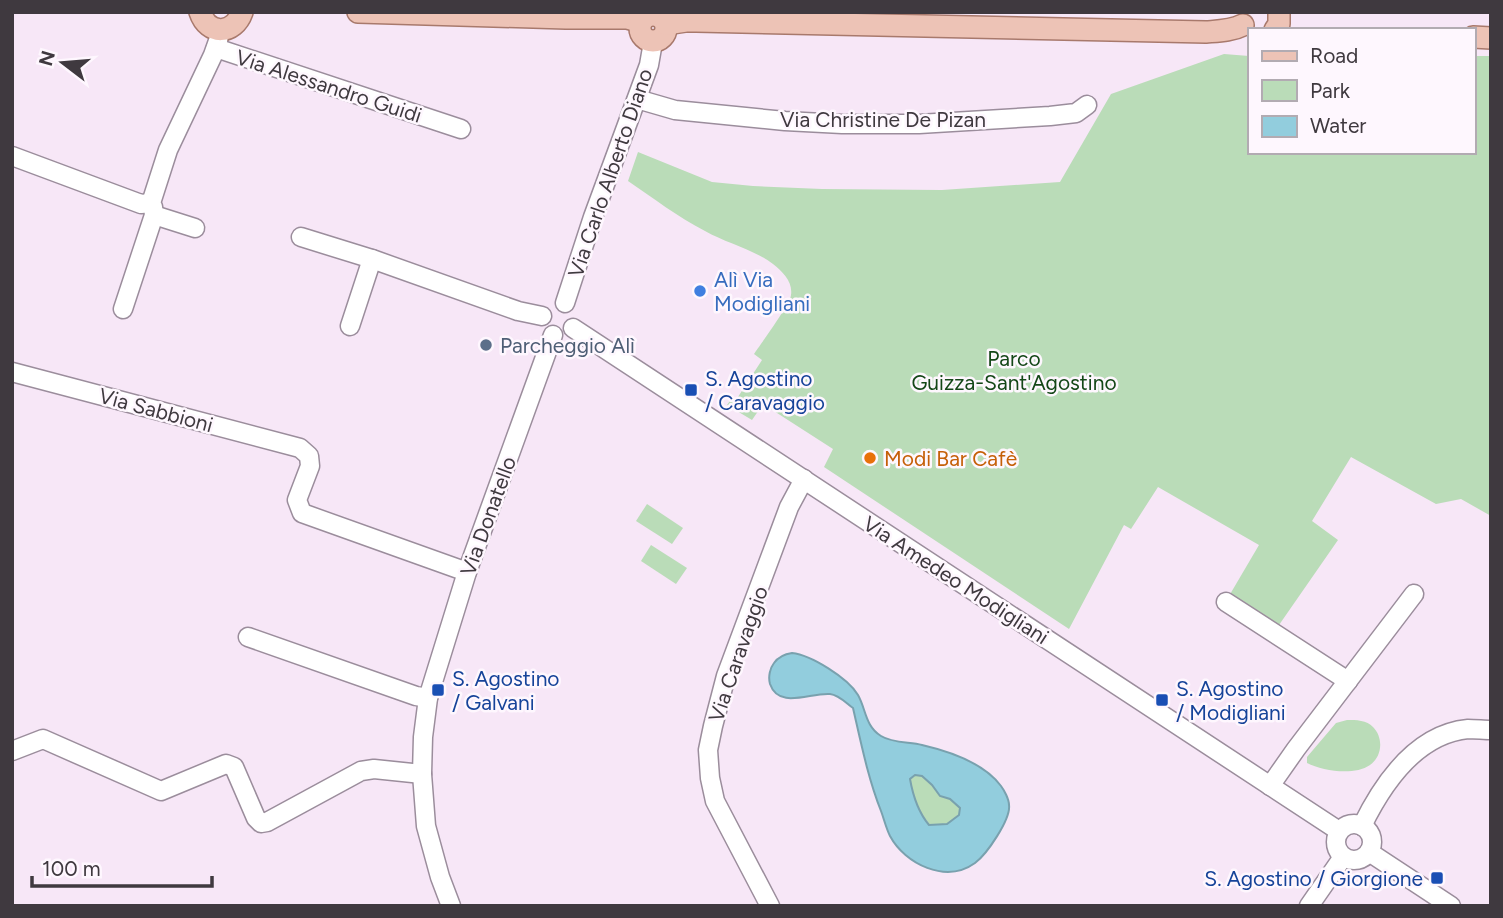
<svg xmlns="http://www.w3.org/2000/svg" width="1503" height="918" font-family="Figtree,sans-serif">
	<rect width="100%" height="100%" fill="#f7e7f7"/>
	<g fill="#badcb8">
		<path d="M1224,54l25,2v96h224v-96h18v460l-30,-17 -25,5 -85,-47 -39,64 26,19 -59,85 -50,-29 30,-51 -101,-58 -27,42 -7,-4 -55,104 -245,-162 9,-18 -70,-45 -11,16 -25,-15 5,-7 4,2 26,-40 -8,-6c6,-9 37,-51 37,-59 2,-13 -8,-23 -18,-31 -18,-14 -47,-21 -68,-33 -27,-14 -52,-33 -77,-50l10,-29 74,30 41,4 69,3 120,1 118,-8 51,-88z"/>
		<polygon points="647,504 683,528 672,544 636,521"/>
		<polygon points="651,545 687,568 676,584 641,561"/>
		<path d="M1347,720c9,0 20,0 26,7 11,11 9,30 -3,38 -16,11 -47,6 -63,-2v-6l29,-34z"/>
		<path d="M915,775l7,1 10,9 8,11 10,3 10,9 -1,7 -12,9 -17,1c-11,-12 -17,-29 -20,-46z"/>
	</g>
	<path fill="#92cddd" stroke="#79a1ae" stroke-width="2" fill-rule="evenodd" d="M792,653c19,2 56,25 66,42 8,14 7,31 23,41 11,7 28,6 41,9 26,6 62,18 79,41 3,4 8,13 8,19 2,14 -22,49 -34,58 -29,21 -70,1 -85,-27 -4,-8 -6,-17 -9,-25 -13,-33 -20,-68 -28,-103 -7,-5 -14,-13 -23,-14 -19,-2 -51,16 -60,-10 -2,-7 0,-16 4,-21 5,-7 11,-9 18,-10zM915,775l7,1 10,9 8,11 10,3 10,9 -1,7 -12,9 -18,1c-10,-12 -16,-29 -19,-46z"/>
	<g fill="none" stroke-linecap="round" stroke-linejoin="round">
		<g stroke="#9b8d9c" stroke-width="21">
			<g id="minor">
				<polyline points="216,48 461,129"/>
				<polyline points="637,99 675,110 785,121 842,124 919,124 1050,116 1076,113 1087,105"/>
				<polyline points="12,156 141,204 151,203"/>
				<polyline points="154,215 195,228"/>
				<polyline points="301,237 372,259 518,311 542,316"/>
				<polyline points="565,303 593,217 649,65 653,42"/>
				<polyline points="123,309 154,215 153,207 151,203 168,150 213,55 218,41 220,30"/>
				<polyline points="350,326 372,259"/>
				<polyline points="573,328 1339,831"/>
				<polyline points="12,372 300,448 309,456 310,466 297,500 302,513 467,572"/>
				<polyline points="1226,602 1348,681"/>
				<polyline points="248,637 416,696 428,698"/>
				<polyline points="12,751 43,739 161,791 226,764 234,767 256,818 261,823 267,822 361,771 374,769 422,774"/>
				<polyline points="1270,786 1296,749 1414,594"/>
				<circle cx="1354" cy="842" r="18"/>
				<path d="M1362,826c21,-43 54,-92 106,-97 8,0 16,1 23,1"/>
				<polyline points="1369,852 1451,906"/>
				<polyline points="451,906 440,877 426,826 422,774 423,737 428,698 467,572 553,335"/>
				<polyline points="770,906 715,801 710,778 708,750 713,726 726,676 789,507 804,479"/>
				<polyline points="1309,906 1343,857"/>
			</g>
		</g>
		<g stroke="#a8796c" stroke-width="24">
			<g id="major">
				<path d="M200,12c8,24 34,23 42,0"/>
				<polyline points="358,12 566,18 627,18 641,22"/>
				<circle cx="653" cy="28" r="13"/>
				<path d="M666,24l20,-3h10l510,11c13,-1 25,-1 37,-7"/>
				<polyline points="1275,30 1279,24 1279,12"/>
				<polyline points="1473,37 1491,38"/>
			</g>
		</g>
		<use href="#minor" stroke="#fff" stroke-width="18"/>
		<use href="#major" stroke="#edc3b6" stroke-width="21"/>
	</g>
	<circle fill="#3f7fe0" stroke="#fef7fe" stroke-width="2.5" cx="700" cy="291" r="7"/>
	<circle fill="#5c6f8a" stroke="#fef7fe" stroke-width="2.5" cx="486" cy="345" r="7"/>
	<g fill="#1a4fb4" stroke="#fef7fe" stroke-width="2.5">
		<rect x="684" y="383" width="14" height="14" rx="3.5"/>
		<rect x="431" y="683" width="14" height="14" rx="3.5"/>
		<rect x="1155" y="693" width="14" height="14" rx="3.5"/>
		<rect x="1430" y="871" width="14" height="14" rx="3.5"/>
	</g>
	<circle fill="#e8710a" stroke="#fef7fe" stroke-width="2.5" cx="870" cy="458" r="7"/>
	<g text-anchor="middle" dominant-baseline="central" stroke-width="5" stroke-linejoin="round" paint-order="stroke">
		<g font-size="21" fill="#3f393f" stroke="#fef7fe">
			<text transform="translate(329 86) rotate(18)">Via Alessandro Guidi</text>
			<text x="883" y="119">Via Christine De Pizan</text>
			<text transform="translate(610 173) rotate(-71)">Via Carlo Alberto Diano</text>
			<text transform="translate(156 410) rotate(15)">Via Sabbioni</text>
			<text transform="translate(488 516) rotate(-70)">Via Donatello</text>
			<text transform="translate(956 580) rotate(33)">Via Amedeo Modigliani</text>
			<text transform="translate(738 654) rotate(-71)">Via Caravaggio</text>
		</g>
		<g font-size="21" fill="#366cbe" stroke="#fef7fe" text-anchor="start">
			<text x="714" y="279">Alì Via<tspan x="714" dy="24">Modigliani</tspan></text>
		</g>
		<g font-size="21" fill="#4e5e75" stroke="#fef7fe" text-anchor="start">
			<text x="500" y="345">Parcheggio Alì</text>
		</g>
		<g font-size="21" fill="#144717" stroke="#fef7fe">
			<text x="1014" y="358">Parco<tspan x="1014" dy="24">Guizza-Sant'Agostino</tspan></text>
		</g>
		<g font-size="21" fill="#164399" stroke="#fef7fe" text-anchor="start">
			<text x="705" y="378">S. Agostino<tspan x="705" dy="24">/ Caravaggio</tspan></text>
			<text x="452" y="678">S. Agostino<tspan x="452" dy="24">/ Galvani</tspan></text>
			<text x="1176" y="688">S. Agostino<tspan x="1176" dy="24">/ Modigliani</tspan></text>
			<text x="1423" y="878" text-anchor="end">S. Agostino / Giorgione</text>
		</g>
		<g font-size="21" fill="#c56008" stroke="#fef7fe" text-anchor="start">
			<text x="884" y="458">Modi Bar Cafè</text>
		</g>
	</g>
	<rect width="1503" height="918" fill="none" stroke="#3f393f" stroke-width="28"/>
	<rect x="1248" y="28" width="228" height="126" fill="#fef7fe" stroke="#b2abb2" stroke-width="2"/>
	<rect x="1262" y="51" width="35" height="10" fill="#edc3b6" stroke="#b2abb2" stroke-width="2"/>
	<text x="1310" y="63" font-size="21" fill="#3f393f">Road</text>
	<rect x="1262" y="80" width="35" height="21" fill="#badcb8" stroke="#b2abb2" stroke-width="2"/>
	<text x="1310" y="98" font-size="21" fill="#3f393f">Park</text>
	<rect x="1262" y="116" width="35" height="21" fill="#92cddd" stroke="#b2abb2" stroke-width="2"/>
	<text x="1310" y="133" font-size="21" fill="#3f393f">Water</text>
	<g transform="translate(63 63) rotate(286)" stroke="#fef7fe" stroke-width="5" paint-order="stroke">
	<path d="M0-5L12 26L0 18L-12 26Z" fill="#3f393f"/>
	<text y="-10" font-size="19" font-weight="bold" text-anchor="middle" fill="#3f393f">N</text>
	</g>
	<path d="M32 876v10h180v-10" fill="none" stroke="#3f393f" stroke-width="3.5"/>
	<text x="42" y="876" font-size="21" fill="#3f393f" stroke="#fef7fe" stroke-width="5" paint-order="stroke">100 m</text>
</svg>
